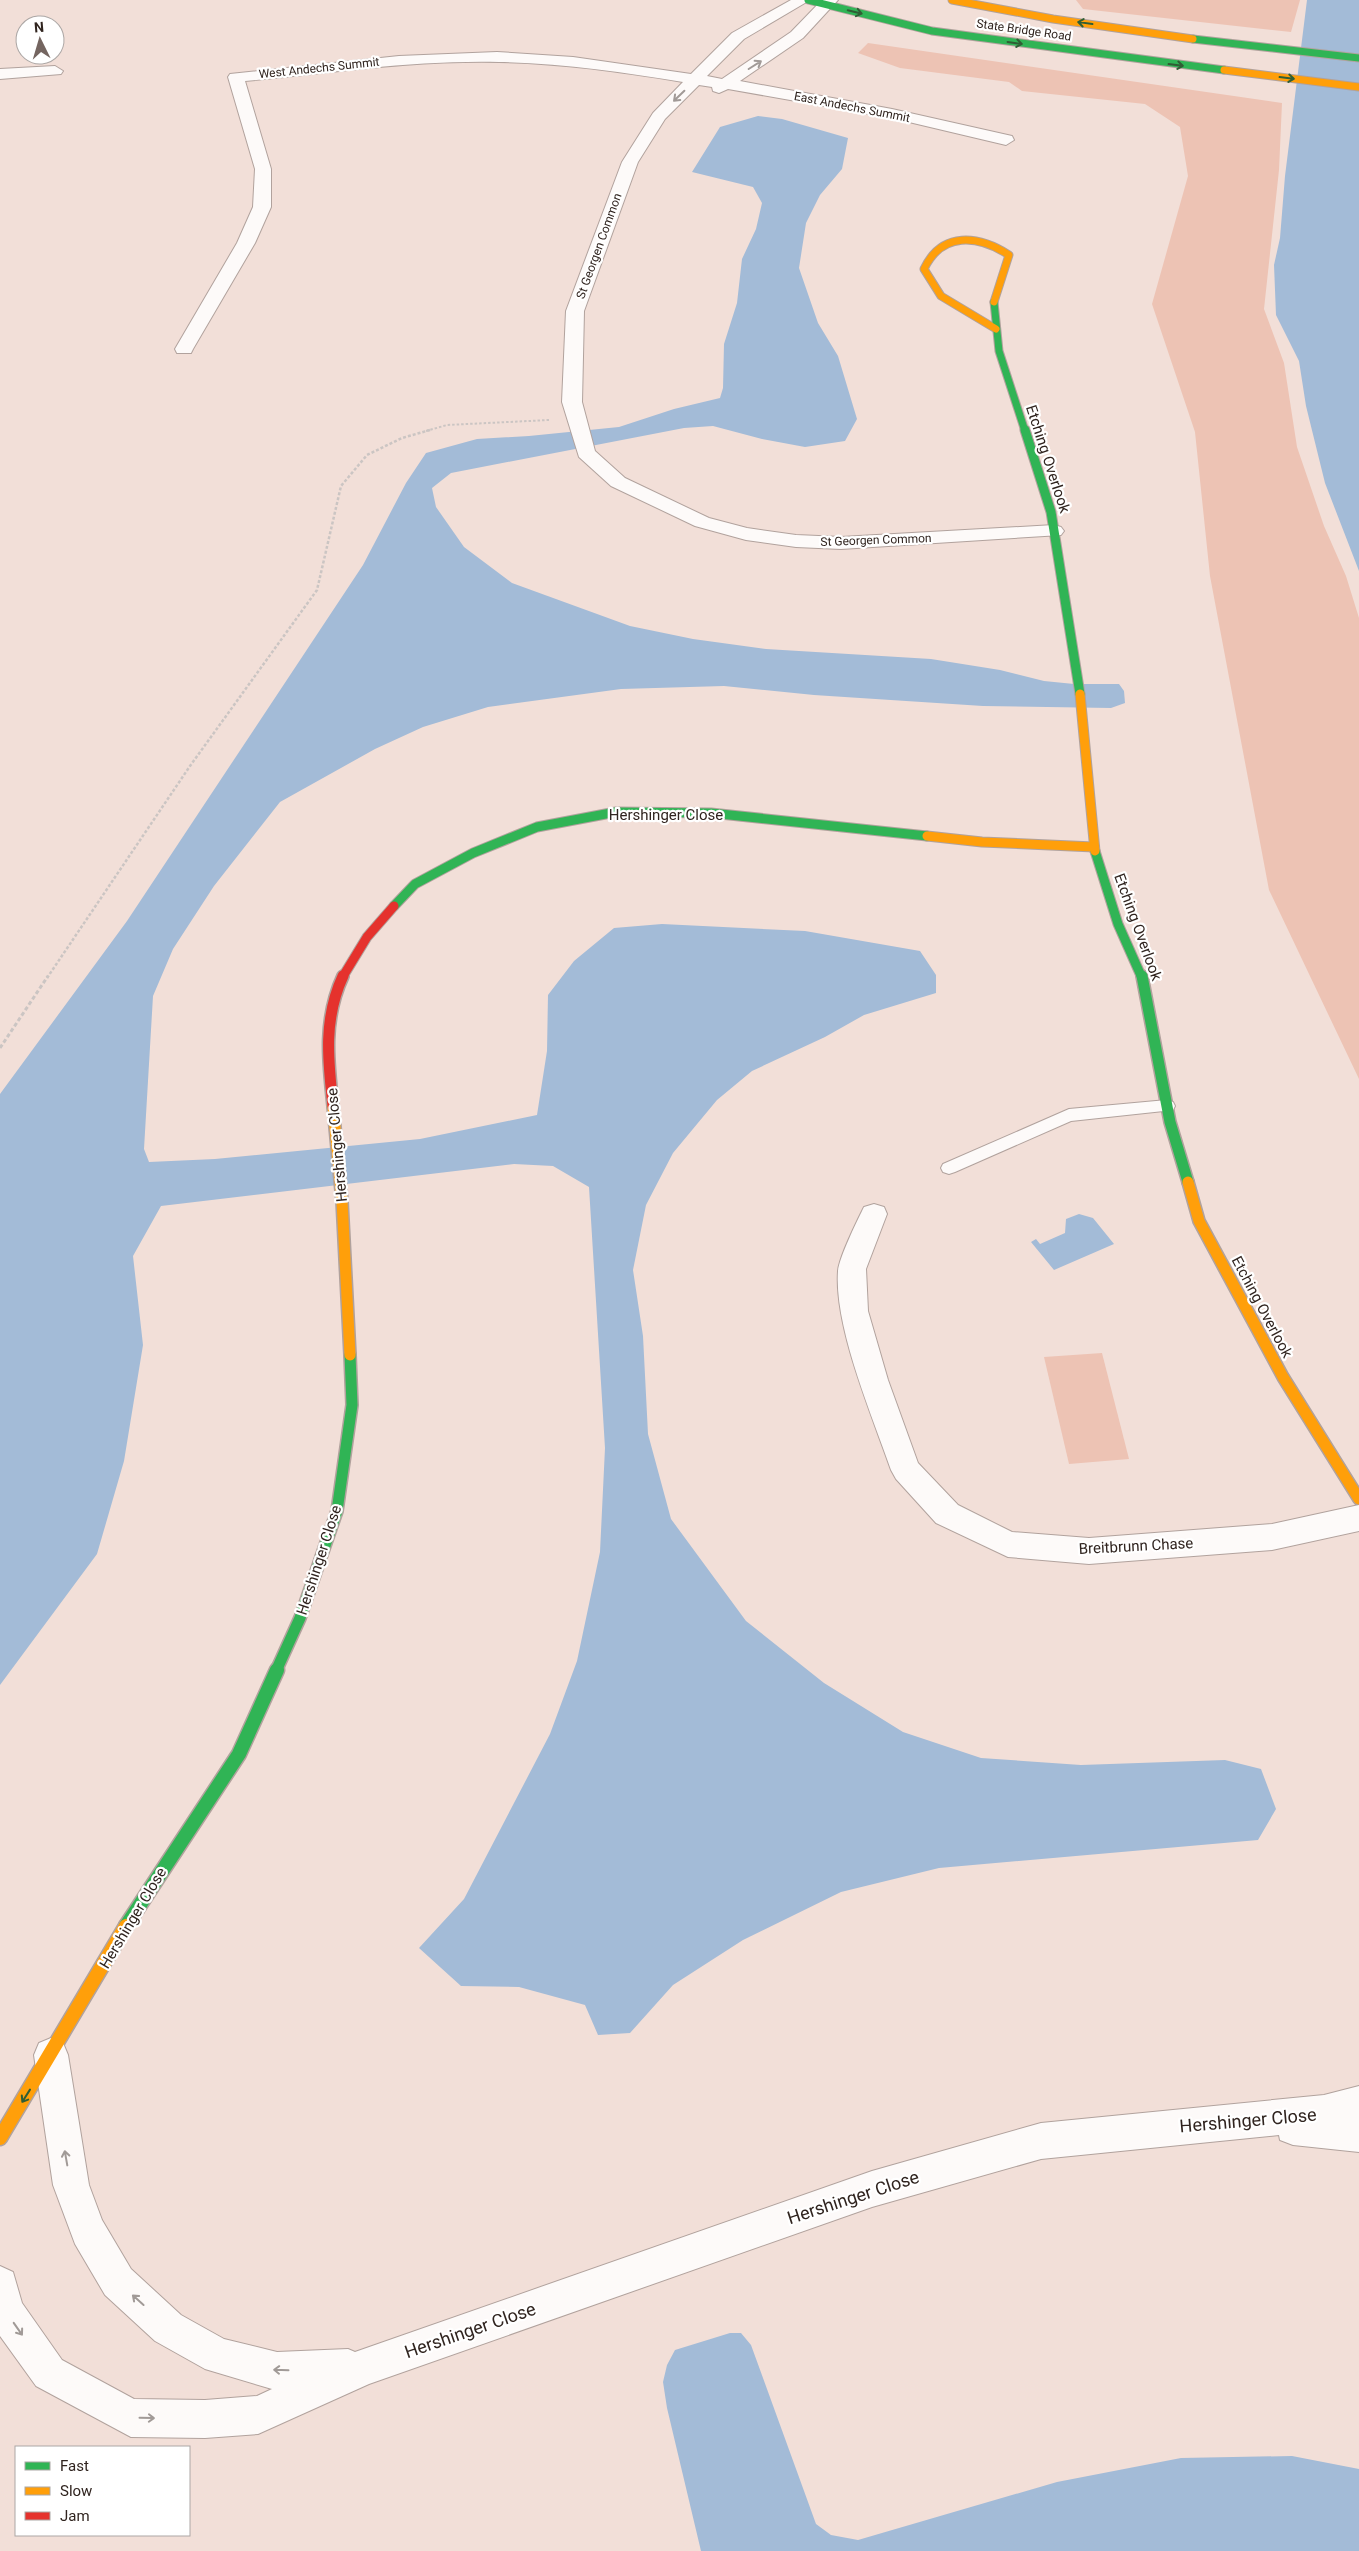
<svg xmlns="http://www.w3.org/2000/svg" width="1359" height="2551" font-family="Roboto,sans-serif">
	<rect width="100%" height="100%" fill="#f2dfd8"/>
	<g fill="#edc3b4">
		<polygon points="1076,0 1300,0 1291,32 1083,9"/>
		<polygon points="868,43 1282,103 1279,170 1264,309 1284,363 1297,447 1324,526 1346,576 1359,618 1359,1079 1269,890 1210,576 1195,432 1152,304 1188,176 1180,127 1145,104 1022,91 1009,82 900,68 858,53"/>
		<polygon points="1102,1353 1129,1459 1069,1464 1044,1357"/>
	</g>
	<g fill="#a3bbd7">
		<polygon points="1307,0 1359,0 1359,571 1325,483 1306,406 1299,361 1276,315 1274,265 1280,238 1285,176"/>
		<polygon points="758,116 782,119 848,138 842,169 820,195 806,223 799,268 818,323 838,356 857,419 845,441 805,447 762,439 713,426 684,428 451,473 432,488 436,507 464,547 512,583 630,626 693,639 766,649 931,659 1000,670 1044,681 1074,684 1119,684 1124,691 1125,703 1111,708 983,706 814,695 724,686 621,689 488,707 423,727 375,749 280,802 214,886 173,949 153,996 144,1149 149,1162 215,1159 420,1139 537,1115 547,1051 548,995 574,961 614,928 662,924 805,931 920,951 936,975 936,993 864,1015 825,1037 752,1071 717,1100 673,1153 646,1205 633,1270 643,1336 648,1434 671,1519 746,1621 824,1683 903,1732 981,1758 1081,1765 1225,1760 1261,1769 1276,1809 1258,1840 939,1868 841,1892 743,1940 673,1985 630,2033 598,2035 585,2005 519,1987 461,1986 419,1948 464,1899 550,1734 577,1661 600,1552 605,1448 589,1187 553,1166 514,1164 161,1206 133,1256 143,1345 124,1461 97,1554 0,1685 0,1094 127,921 363,565 406,483 426,453 477,439 529,436 619,427 674,409 720,398 723,388 724,344 737,303 742,259 756,229 762,203 753,187 692,172 720,127"/>
		<polygon points="1079,1214 1093,1218 1114,1244 1054,1270 1031,1242 1036,1239 1040,1244 1065,1233 1066,1219"/>
		<polygon points="730,2333 741,2333 751,2345 816,2524 831,2535 858,2540 1057,2482 1181,2458 1292,2456 1359,2469 1359,2551 701,2551 667,2408 663,2382 667,2365 675,2350"/>
	</g>
	<g fill="none" stroke-linecap="round" stroke-linejoin="round">
		<g stroke="#b1a29d" stroke-width="2">
			<polygon id="lane" points="1167,1100 1173,1102 1175,1106 1173,1110 1071,1121 955,1172 949,1174 943,1172 941,1168 943,1164 1069,1109"/>
		</g>
		<g stroke="#b1a29d" stroke-width="2">
			<g id="street">
				<path d="M791,0h19l-66,39 -37,37 15,3 69,-47 31,-32h16l-35,38 -63,43 152,28 120,27 2,4 -8,5 -114,-27 -164,-29 -9,4 -6,-2 -1,-4 -13,-2 -34,34 -27,43 -54,149 -2,91 13,49 30,27 84,40 38,10 49,7 45,2 213,-12 7,2 3,4 -3,4 -220,14 -45,-2 -50,-7 -51,-14 -84,-40 -32,-29 -17,-55 4,-91 56,-149 31,-49 30,-31c-61,-10 -122,-19 -184,-20 -85,-2 -170,11 -254,19l26,88v38l-16,36 -62,106 -2,4h-14l-2,-4 62,-106 16,-36 2,-38 -27,-92 2,-3 169,-18 98,-4 76,5 118,17 41,-41z"/>
				<polygon points="55,66 63,71 61,74 0,79 0,69"/>
				<path d="M874,1204l10,3 3,7 -21,55 2,42 20,69 30,83 40,42 54,27 77,6 183,-14 87,-19v26l-87,19 -183,14 -81,-7 -72,-34 -40,-44 -5,-9c-19,-55 -57,-143 -53,-199 1,-13 20,-52 26,-64z"/>
				<polygon points="51,2038 63,2043 68,2055 89,2185 102,2220 131,2269 181,2315 224,2339 277,2352 348,2349 355,2352 872,2171 1041,2123 1324,2095 1359,2086 1359,2152 1293,2145 1280,2140 1279,2135 1041,2159 872,2207 369,2384 258,2434 205,2438 131,2437 36,2386 0,2336 0,2266 13,2272 22,2303 62,2360 134,2399 205,2400 257,2396 272,2389 205,2369 155,2341 105,2295 75,2244 53,2185 34,2055 39,2043"/>
			</g>
		</g>
		<g stroke="#b1a29d" stroke-width="9">
			<g id="fast-far3">
				<polyline points="808,0 932,31 1224,70"/>
				<polyline points="1193,39 1359,58"/>
				<polyline points="994,302 999,351 1025,431"/>
			</g>
		</g>
		<g stroke="#b1a29d" stroke-width="11">
			<g id="fast-far2">
				<polyline points="1025,430 1051,512 1080,694"/>
				<polyline points="1095,851 1118,924 1142,978"/>
				<polyline points="394,906 415,884 473,853 537,827 616,812 711,813 927,836"/>
			</g>
		</g>
		<g stroke="#b1a29d" stroke-width="14">
			<g id="fast-far1">
				<polyline points="1142,976 1170,1122 1188,1182"/>
				<polyline points="276,1671 300,1618 337,1511 352,1405 350,1355"/>
			</g>
		</g>
		<g stroke="#b1a29d" stroke-width="17">
			<polyline id="fast" points="126,1926 239,1754 277,1670"/>
		</g>
		<g stroke="#b1a29d" stroke-width="9">
			<g id="slow-far3">
				<polyline points="952,0 1053,19 1193,39"/>
				<polyline points="1224,70 1359,87"/>
				<path d="M994,302l15,-47c-31,-20 -67,-24 -85,14l17,27 55,33"/>
			</g>
		</g>
		<g stroke="#b1a29d" stroke-width="11">
			<g id="slow-far2">
				<polyline points="1080,694 1095,851"/>
				<polyline points="927,836 982,842 1094,847"/>
			</g>
		</g>
		<g stroke="#b1a29d" stroke-width="14">
			<g id="slow-far1">
				<polyline points="333,1106 342,1201 350,1355"/>
				<polyline points="1188,1182 1199,1221 1283,1377 1359,1499"/>
			</g>
		</g>
		<g stroke="#b1a29d" stroke-width="17">
			<polyline id="slow" points="0,2138 126,1926"/>
		</g>
		<g stroke="#b1a29d" stroke-width="11">
			<polyline id="jam-far1" points="342,978 367,937 394,906"/>
		</g>
		<g stroke="#b1a29d" stroke-width="14">
			<path id="jam" d="M333,1106c-5,-45 -10,-87 10,-130"/>
		</g>
		<polyline stroke="#cbc5c3" stroke-width="2" stroke-dasharray="2.5 2" stroke-linecap="butt" points="426,431 447,425 549,420"/>
		<polyline stroke="#cbc5c3" stroke-width="2.5" stroke-dasharray="3 2" stroke-linecap="butt" points="47,978 190,766 317,590 341,486 367,455 402,438 430,430"/>
		<polyline stroke="#cbc5c3" stroke-width="3" stroke-dasharray="4 2.5" stroke-linecap="butt" points="0,1048 48,976"/>
		<use href="#lane" fill="#fdfaf9" fill-rule="evenodd"/>
		<use href="#street" fill="#fdfaf9" fill-rule="evenodd"/>
		<use href="#fast-far3" stroke="#30b455" stroke-width="7"/>
		<use href="#fast-far2" stroke="#30b455" stroke-width="9"/>
		<use href="#fast-far1" stroke="#30b455" stroke-width="11"/>
		<use href="#fast" stroke="#30b455" stroke-width="14"/>
		<use href="#slow-far3" stroke="#ff9f0a" stroke-width="7"/>
		<use href="#slow-far2" stroke="#ff9f0a" stroke-width="9"/>
		<use href="#slow-far1" stroke="#ff9f0a" stroke-width="11"/>
		<use href="#slow" stroke="#ff9f0a" stroke-width="14"/>
		<use href="#jam-far1" stroke="#e5322d" stroke-width="9"/>
		<use href="#jam" stroke="#e5322d" stroke-width="11"/>
	</g>
	<defs><path id="oneway-shaft" d="M-6 0H5M1.5-3L5.5 0L1.5 3" fill="none" stroke-width="1.6" stroke-linecap="round" stroke-linejoin="round" transform="scale(1.25)"/></defs>
	<g stroke="#305e35">
		<use href="#oneway-shaft" transform="translate(855 12) rotate(14)"/>
		<use href="#oneway-shaft" transform="translate(1085 23) rotate(-172)"/>
		<use href="#oneway-shaft" transform="translate(1015 43) rotate(8)"/>
		<use href="#oneway-shaft" transform="translate(1176 65) rotate(7)"/>
		<use href="#oneway-shaft" transform="translate(1287 78) rotate(7)"/>
		<use href="#oneway-shaft" transform="translate(26 2096) rotate(122)"/>
	</g>
	<g stroke="#a19a97">
		<use href="#oneway-shaft" transform="translate(755 65) rotate(-32)"/>
		<use href="#oneway-shaft" transform="translate(679 96) rotate(136)"/>
		<use href="#oneway-shaft" transform="translate(66 2158) rotate(-100)"/>
		<use href="#oneway-shaft" transform="translate(138 2300) rotate(-138)"/>
		<use href="#oneway-shaft" transform="translate(18 2329) rotate(55)"/>
		<use href="#oneway-shaft" transform="translate(281 2370) rotate(-178)"/>
		<use href="#oneway-shaft" transform="translate(147 2418) rotate(1)"/>
	</g>
	<g text-anchor="middle" dominant-baseline="central" stroke-width="4.5" stroke-linejoin="round" paint-order="stroke">
		<g font-size="12" fill="#30241f" stroke="#fff">
			<text transform="translate(1024 30) rotate(8)">State Bridge Road</text>
			<text transform="translate(319 68) rotate(-6)">West Andechs Summit</text>
			<text transform="translate(852 107) rotate(11)">East Andechs Summit</text>
			<text transform="translate(599 246) rotate(-70)">St Georgen Common</text>
			<text transform="translate(876 540) rotate(-2)">St Georgen Common</text>
		</g>
		<g font-size="15" fill="#30241f" stroke="#fff">
			<text transform="translate(1048 459) rotate(72)">Etching Overlook</text>
			<text x="666" y="815">Hershinger Close</text>
			<text transform="translate(1138 927) rotate(70)">Etching Overlook</text>
			<text transform="translate(337 1145) rotate(-95)">Hershinger Close</text>
			<text transform="translate(1262 1307) rotate(62)">Etching Overlook</text>
			<text transform="translate(1136 1546) rotate(-3)">Breitbrunn Chase</text>
			<text transform="translate(319 1560) rotate(-72)">Hershinger Close</text>
			<text transform="translate(133 1918) rotate(-59)">Hershinger Close</text>
		</g>
		<g font-size="18" fill="#30241f" stroke="#fff">
			<text transform="translate(1248 2120) rotate(-5)">Hershinger Close</text>
			<text transform="translate(853 2197) rotate(-18)">Hershinger Close</text>
			<text transform="translate(470 2330) rotate(-19)">Hershinger Close</text>
		</g>
	</g>
	<rect x="15" y="2446" width="175" height="90" fill="#ffffff" stroke="#aca7a5"/>
	<rect x="25" y="2462" width="25" height="8" fill="#30b455" stroke="#aca7a5"/>
	<text x="60" y="2471" font-size="15" fill="#30241f">Fast</text>
	<rect x="25" y="2487" width="25" height="8" fill="#ff9f0a" stroke="#aca7a5"/>
	<text x="60" y="2496" font-size="15" fill="#30241f">Slow</text>
	<rect x="25" y="2512" width="25" height="8" fill="#e5322d" stroke="#aca7a5"/>
	<text x="60" y="2521" font-size="15" fill="#30241f">Jam</text>
	<g transform="translate(40 40) rotate(355)"><circle r="24" fill="#ffffff" stroke="#aca7a5"/>
	<path d="M0-4L9 19L0 12L-9 19Z" fill="#746560"/>
	<text y="-8" font-size="14" font-weight="bold" text-anchor="middle" fill="#30241f">N</text>
	</g>
</svg>
